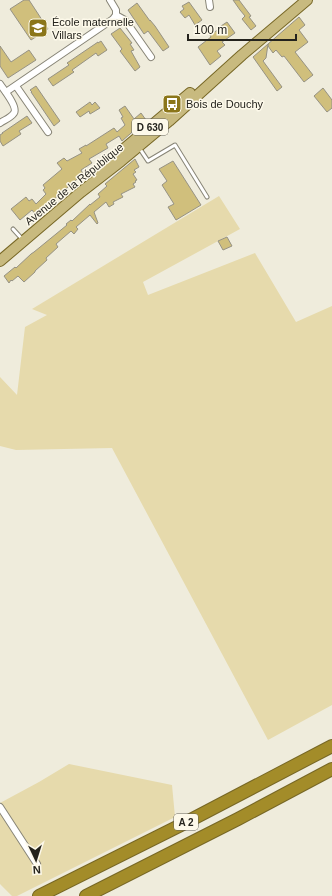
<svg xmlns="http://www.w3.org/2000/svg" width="332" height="896" font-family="Helvetica,sans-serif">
	<rect width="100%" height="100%" fill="#efecdc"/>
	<g fill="#e6daac">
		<polygon points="219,196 240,229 143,282 148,295 255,253 296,322 332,306 332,705 268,740 112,448 16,450 0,446 0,377 17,395 25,327 47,315 32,309"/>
		<polygon points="69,764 172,785 175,817 17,896 12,896 0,884 0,803 39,782"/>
	</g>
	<g fill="#d0bf7c" stroke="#969284">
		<polygon points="24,0 29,0 48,29 31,40 10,9"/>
		<polygon points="233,0 239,0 251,16 249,17 256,26 251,30 242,19 245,16 240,10"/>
		<polygon points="189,2 202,20 195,25 189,15 185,18 180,12 184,9 182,6"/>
		<polygon points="137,3 150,21 150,20 155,26 169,47 163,51 148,31 144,34 128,10"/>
		<polygon points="299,17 305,25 299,30 308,42 295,52 313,75 304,82 284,56 282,57 276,50 273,53 268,46 268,44"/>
		<polygon points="227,22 235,33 222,42 225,45 217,51 221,56 210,65 198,47 211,37 210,35 219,29 218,28"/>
		<polygon points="120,28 132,43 130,44 134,50 131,51 140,67 135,71 120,51 122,49 111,34"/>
		<polygon points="101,41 107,50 98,56 96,53 72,70 74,72 53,86 48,79 69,65 67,63 98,42 98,43"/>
		<polygon points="268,44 266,58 263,61 282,87 277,91 253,57"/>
		<polygon points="0,46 11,62 29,50 36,60 8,78 0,66"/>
		<polygon points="36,86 60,121 54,126 31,92 32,92 30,90"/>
		<polygon points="323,88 332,100 332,108 327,112 314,96"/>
		<polygon points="90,102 92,105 95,102 100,108 90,114 89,111 80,117 76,112"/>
		<polygon points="125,106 134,119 141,113 146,120 122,141 119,136 106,144 108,148 89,159 92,163 81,170 83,174 36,215 32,210 20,220 11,209 26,197 29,201 32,199 36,204 46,194 43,190 45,188 43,185 62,169 57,163 64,158 67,161 82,153 79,149 86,145 86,146 114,128 117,132 125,125 121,118 123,117 119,110"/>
		<polygon points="27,116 32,123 19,131 21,134 3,146 0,141 0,135 3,133 2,133"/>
		<polygon points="135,159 139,167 134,170 136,172 133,174 137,180 135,181 136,182 133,184 135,187 121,194 123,197 113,202 114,204 109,207 106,202 94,212 98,223 97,224 90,215 76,227 78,229 74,234 71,231 56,244 58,247 46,258 47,260 35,271 35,272 24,282 18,276 12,281 11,280 9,283 4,276 15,267 16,268 31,254 34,252 67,225 66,224 71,220 72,221 90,204 90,205 100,197 98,194 107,186 105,184"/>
		<polygon points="173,161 201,205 176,220 168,207 174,204 162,185 167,181 159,169"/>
		<polygon points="227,237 232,246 223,250 218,241"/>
	</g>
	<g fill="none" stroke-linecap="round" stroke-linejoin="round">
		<g stroke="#888577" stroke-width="5">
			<g id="service">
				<polyline points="140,149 148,161 175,145 207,197"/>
				<polyline points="13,229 23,240"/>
			</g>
		</g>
		<g stroke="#888577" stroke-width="8">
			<g id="minor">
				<polyline points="110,0 116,10 116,15 125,20 151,57"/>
				<polyline points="209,0 210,7"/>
				<path d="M0,84c4,6 18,23 14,29 -3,5 -10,7 -14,10"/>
				<polyline points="16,86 48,132"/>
				<polyline points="6,92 113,19 116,15"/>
				<polyline points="0,807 37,864"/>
			</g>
		</g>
		<g stroke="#776725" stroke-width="12">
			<g id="primary">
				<polyline points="99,170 190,93"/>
				<polyline points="0,261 81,192 121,161 169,121 242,55 307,0"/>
			</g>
		</g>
		<g stroke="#776725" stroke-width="14">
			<g id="motorway">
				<polyline points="39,896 181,825 332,746"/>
				<polyline points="86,896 238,819 332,769"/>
			</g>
		</g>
		<use href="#service" stroke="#fff" stroke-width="3"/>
		<use href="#minor" stroke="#fff" stroke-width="6"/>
		<use href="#primary" stroke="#c8ba7f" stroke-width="10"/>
		<use href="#motorway" stroke="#a38c29" stroke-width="12"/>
	</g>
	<defs>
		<g id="school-square" transform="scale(1)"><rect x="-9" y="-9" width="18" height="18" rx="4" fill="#8b761a" stroke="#fdf9ea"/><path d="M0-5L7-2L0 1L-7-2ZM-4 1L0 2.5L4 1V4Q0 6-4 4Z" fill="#fff"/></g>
		<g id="bus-square" transform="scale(1)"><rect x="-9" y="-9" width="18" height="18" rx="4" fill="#8b761a" stroke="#fdf9ea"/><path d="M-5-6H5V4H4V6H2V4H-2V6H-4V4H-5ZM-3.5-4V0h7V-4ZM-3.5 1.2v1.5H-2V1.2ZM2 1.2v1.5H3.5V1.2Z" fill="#fff"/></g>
	</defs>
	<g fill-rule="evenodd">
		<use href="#school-square" x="38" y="28"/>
		<use href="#bus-square" x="172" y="104"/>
	</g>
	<g text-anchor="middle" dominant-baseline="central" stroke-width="3" stroke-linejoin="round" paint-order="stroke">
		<g fill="#fdf9ea" stroke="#65635a" stroke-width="1">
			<rect x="132" y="119" width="36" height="16" rx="3"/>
			<rect x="174" y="814" width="24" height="16" rx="3"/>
		</g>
		<g font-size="10" font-weight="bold" fill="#24231d">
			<text x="150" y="127">D 630</text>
			<text x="186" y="822">A 2</text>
		</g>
		<g font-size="11" fill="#24231d" stroke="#fdf9ea" text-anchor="start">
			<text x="52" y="22">École maternelle<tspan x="52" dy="13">Villars</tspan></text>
			<text x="186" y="104">Bois de Douchy</text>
		</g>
		<g font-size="11" fill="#24231d" stroke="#fdf9ea">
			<text transform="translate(74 184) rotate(-39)">Avenue de la République</text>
		</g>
	</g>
	<g transform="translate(36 860) rotate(176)" stroke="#fdf9ea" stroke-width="3" paint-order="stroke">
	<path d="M0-3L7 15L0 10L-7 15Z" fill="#24231d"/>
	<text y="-6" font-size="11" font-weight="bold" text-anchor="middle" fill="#24231d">N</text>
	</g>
	<path d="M188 34v6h108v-6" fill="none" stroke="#24231d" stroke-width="2"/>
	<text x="194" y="34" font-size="12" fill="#24231d" stroke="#fdf9ea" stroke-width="3" paint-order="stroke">100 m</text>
</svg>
